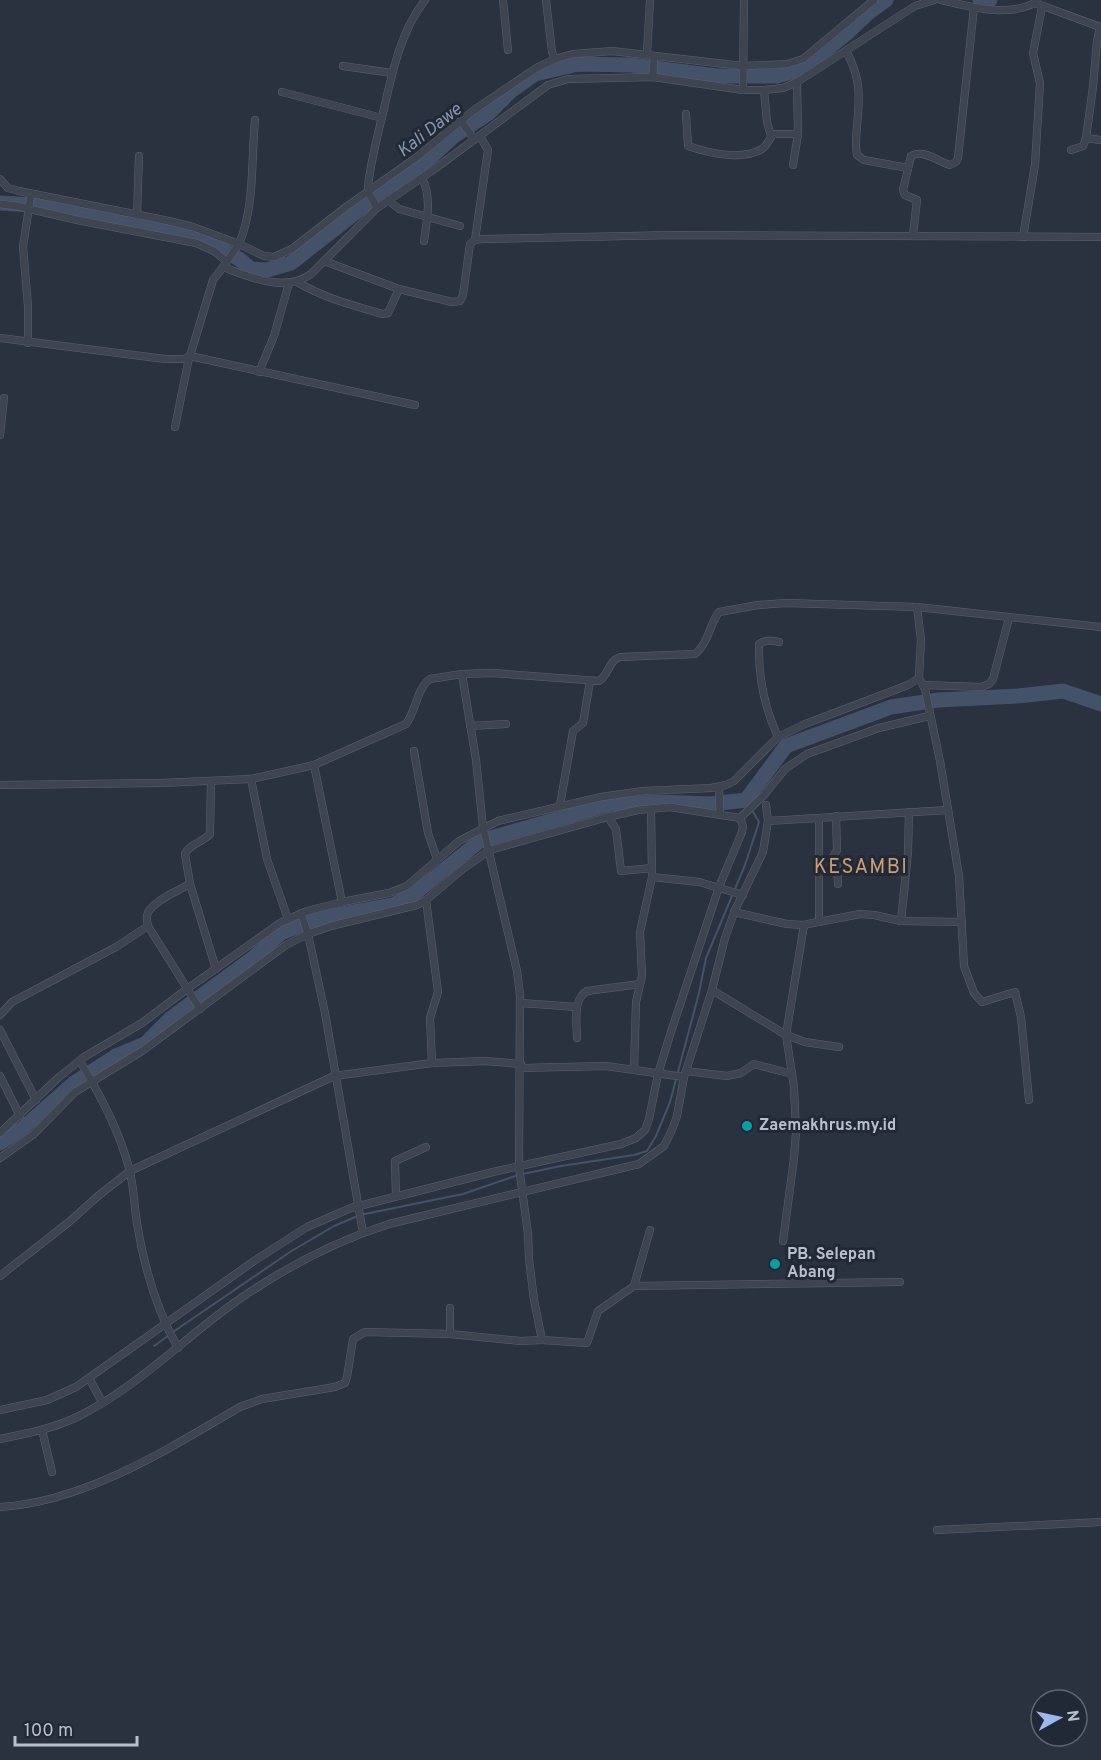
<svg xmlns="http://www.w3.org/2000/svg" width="1101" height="1760" font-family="Overpass,sans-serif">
	<rect width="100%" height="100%" fill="#2a3240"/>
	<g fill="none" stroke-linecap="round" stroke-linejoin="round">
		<g stroke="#435169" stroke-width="2">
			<polyline points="173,1332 290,1252 334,1226 360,1215 463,1194 518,1175 561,1166 634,1155 647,1151 656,1136 670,1102 699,993 706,958 745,865 759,822 752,810"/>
			<polyline points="154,1346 168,1336"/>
		</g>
		<g stroke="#435169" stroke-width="15">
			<polyline points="980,0 990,0"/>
			<polyline points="0,203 35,205 168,228 197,235 239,259 251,269 267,270 291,263 383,191 419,168 454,136 489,113 511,91 535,74 578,64 631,65 717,76 777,76 798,70 816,58 846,34 868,13 886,0"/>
			<polyline points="0,1143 23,1128 74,1083 116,1056 145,1044 171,1018 253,958 281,933 320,918 393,905 414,894 480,841 611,804 661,802 710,804 746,800 786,746 891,707 938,700 1018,696 1063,691 1101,704"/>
		</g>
		<g stroke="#5b626d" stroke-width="8">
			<g id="minor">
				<polyline points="503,0 508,50"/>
				<polyline points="546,0 552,52 555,59"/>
				<path d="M941,0c31,7 66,18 96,2"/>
				<polyline points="1035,3 1100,27 1097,41 1093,87 1086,138 1083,146 1071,150"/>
				<path d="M846,51c15,27 14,45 11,75 -1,10 -2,20 0,29l7,5 44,8"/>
				<polyline points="647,54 650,0"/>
				<polyline points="343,66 392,73"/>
				<polyline points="653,77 654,56"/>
				<polyline points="743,90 744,0"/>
				<polyline points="764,90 767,122 771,136"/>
				<polyline points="282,92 382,118"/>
				<path d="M686,114l2,32c20,7 54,15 74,3 6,-4 7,-11 12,-15h24l-1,-52"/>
				<path d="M255,120c-4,41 0,86 -16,124l25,12 10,1 18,-8 54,-42 71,-50 57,-47 64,-43 17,-8 18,-5 39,-3 131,15 44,-2 16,-5 71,-59"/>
				<polyline points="461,121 474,139"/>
				<polyline points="1086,138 1101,140"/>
				<polyline points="793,165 798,134"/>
				<path d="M422,178c10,19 5,42 2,63"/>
				<polyline points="0,179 8,188 19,191 169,221 193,227 239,244 223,267"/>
				<polyline points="388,200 399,209 460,226"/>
				<polyline points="0,204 17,206 77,220 196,243 214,251 226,261"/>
				<path d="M377,208l-9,-17v-5c3,-25 9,-49 15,-73 9,-39 17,-81 42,-113"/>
				<polyline points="137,215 139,156"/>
				<path d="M913,235l4,-35 -12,-5 -2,-5 8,-34c13,-7 26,5 39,9l6,-3 2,-4 16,-151"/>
				<polyline points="1023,237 1035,165 1040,83 1033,53 1042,7"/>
				<polyline points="475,240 488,150 480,136"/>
				<polyline points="324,261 399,289"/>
				<path d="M297,282c27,16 57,24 86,32l5,-1 11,-24 53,13 8,-1 3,-6 7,-51 5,-4 7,-1 194,-4 425,2"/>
				<path d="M0,338l165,21h19l6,-3 23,-76 10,-13c27,10 62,26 88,7l66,-66 59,-40 112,-83 20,-6 85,-2 90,13h21l19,-2 14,-6 118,-76 19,-6"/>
				<polyline points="28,343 28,306 23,247 31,194"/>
				<polyline points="190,356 415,405"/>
				<polyline points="259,372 274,336 289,283"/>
				<polyline points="175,427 189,358"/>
				<polyline points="0,435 4,398"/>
				<polyline points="919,678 921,640 917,607 1101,627"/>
				<polyline points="924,685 981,687 989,684 993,679 1009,618"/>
				<polyline points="470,726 506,724"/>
				<path d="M778,737c-13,-28 -19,-56 -19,-87v-6c6,-4 12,-4 20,-2"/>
				<polyline points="414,751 428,833 437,859"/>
				<polyline points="314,765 342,902"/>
				<polyline points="251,779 267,859 288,919"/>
				<path d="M0,785l161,-2 90,-4 63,-14 92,-41c10,-13 11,-36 24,-45l32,-5 30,-1 107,8c10,-6 9,-20 21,-24l75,-3c14,-11 14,-29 24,-42l39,-7 28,-2 131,4"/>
				<polyline points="719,787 720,814"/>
				<polyline points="560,805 573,731 583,723 590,681"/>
				<polyline points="766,805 768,821"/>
				<polyline points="836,816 837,850 833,857 837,863 838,884"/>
				<polyline points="608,817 616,829 621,871 652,868"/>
				<polyline points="740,818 764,795 785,769 807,754 879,728 929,716"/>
				<polyline points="652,877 699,882 743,895"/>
				<polyline points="190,884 216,969"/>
				<polyline points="426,900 438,992 430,1018 432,1063"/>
				<polyline points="734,912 787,924 803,925 860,914 874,915 901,921 908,853 909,812"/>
				<polyline points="301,913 308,934 325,1013 363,1233"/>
				<polyline points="901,921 962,922"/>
				<polyline points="819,922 819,818"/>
				<polyline points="712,990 786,1035 805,1042 839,1047"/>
				<polyline points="521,1003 577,1007"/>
				<path d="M200,1009l-52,-83c0,-2 -2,-8 -1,-10 1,-13 32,-26 43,-32l-5,-30c5,-11 17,-11 25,-20l1,-53"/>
				<polyline points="0,1015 12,1002 116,947 148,926"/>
				<polyline points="0,1030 36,1100"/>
				<path d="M577,1038c0,-15 -5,-38 10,-47l53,-7"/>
				<path d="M80,1061c20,34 39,69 49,107 5,18 5,37 8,55 7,44 19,86 41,125"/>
				<polyline points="521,1068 606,1066 684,1077"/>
				<polyline points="634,1070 636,1002 642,976 640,932 652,877 651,809"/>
				<polyline points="686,1071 727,1076 741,1073 754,1064 792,1074"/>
				<polyline points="0,1076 20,1116"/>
				<polyline points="0,1133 59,1077 84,1057 142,1023 187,989 280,923 307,911 342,902 389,893 407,886 459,841 498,821 601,797 643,791 711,788 726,785 734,781 778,737 805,724 908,685 919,678 925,689 940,761 959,876 964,966 974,993 982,1002 1015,992 1021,1017 1029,1100"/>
				<polyline points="0,1158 34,1134 75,1092 142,1051 286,945 308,934 331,926 417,905 426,900 464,868 490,850 608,817 638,810 670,807 740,818"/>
				<polyline points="396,1196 395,1161 426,1147"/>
				<polyline points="783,1241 794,1158 796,1132 794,1087 786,1035 804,925"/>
				<polyline points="0,1276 69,1222 98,1196 130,1171 334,1076 432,1063 485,1061 521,1064"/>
				<polyline points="634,1286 900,1282"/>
				<polyline points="450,1308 450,1334 521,1341 542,1340 534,1300 529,1259 528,1234 519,1167 520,995 517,971 483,827 476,760 462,674"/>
				<polyline points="542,1340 587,1343 598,1311 634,1286 650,1230"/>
				<polyline points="89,1378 102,1402"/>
				<polyline points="0,1410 47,1400 76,1387 254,1261 307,1227 351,1208 497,1171 621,1144 636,1138 645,1130 649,1119 658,1074 670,1035 719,887 742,832 743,826 740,818"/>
				<polyline points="42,1430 52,1472"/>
				<path d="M0,1439c25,-5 51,-10 75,-21 57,-27 102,-73 152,-110 51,-37 103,-65 162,-84l250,-60 25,-18 8,-16 5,-14 7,-39 28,-87 13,-52 10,-28 28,-58 5,-31 180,-11"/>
				<path d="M0,1507c85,-5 168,-58 240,-100l22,-8 73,-12 10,-4 2,-6 6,-38 12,-7 85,2"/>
				<polyline points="937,1530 1101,1522"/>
			</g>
		</g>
		<use href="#minor" stroke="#3e4550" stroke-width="7"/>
	</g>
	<g fill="#0f9aa8" stroke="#222936" stroke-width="2">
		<circle cx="747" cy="1126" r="6"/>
		<circle cx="775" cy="1264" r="6"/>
	</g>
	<g text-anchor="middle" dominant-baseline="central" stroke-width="6" stroke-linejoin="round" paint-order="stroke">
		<g font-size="16" font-weight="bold" fill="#bac0ca" stroke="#222936" text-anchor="start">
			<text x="759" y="1126">Zaemakhrus.my.id</text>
			<text x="787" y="1255">PB. Selepan<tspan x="787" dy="18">Abang</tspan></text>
		</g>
		<g font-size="18" font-style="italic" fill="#8695ae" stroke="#222936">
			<text transform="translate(430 131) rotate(-38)">Kali Dawe</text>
		</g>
		<g font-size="20" letter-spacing="1.5" fill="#cc9e74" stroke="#222936">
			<text x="861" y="868">KESAMBI</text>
		</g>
	</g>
	<g transform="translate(1059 1718) rotate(82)"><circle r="28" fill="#222936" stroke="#5f6571" stroke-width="1.5"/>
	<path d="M0-4.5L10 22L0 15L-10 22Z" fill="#9cb8ee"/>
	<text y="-9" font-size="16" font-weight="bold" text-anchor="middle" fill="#bac0ca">N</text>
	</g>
	<path d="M15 1736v9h122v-9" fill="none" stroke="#bac0ca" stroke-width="3"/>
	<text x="24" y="1736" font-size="18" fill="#bac0ca" stroke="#222936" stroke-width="4.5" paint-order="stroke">100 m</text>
</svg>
